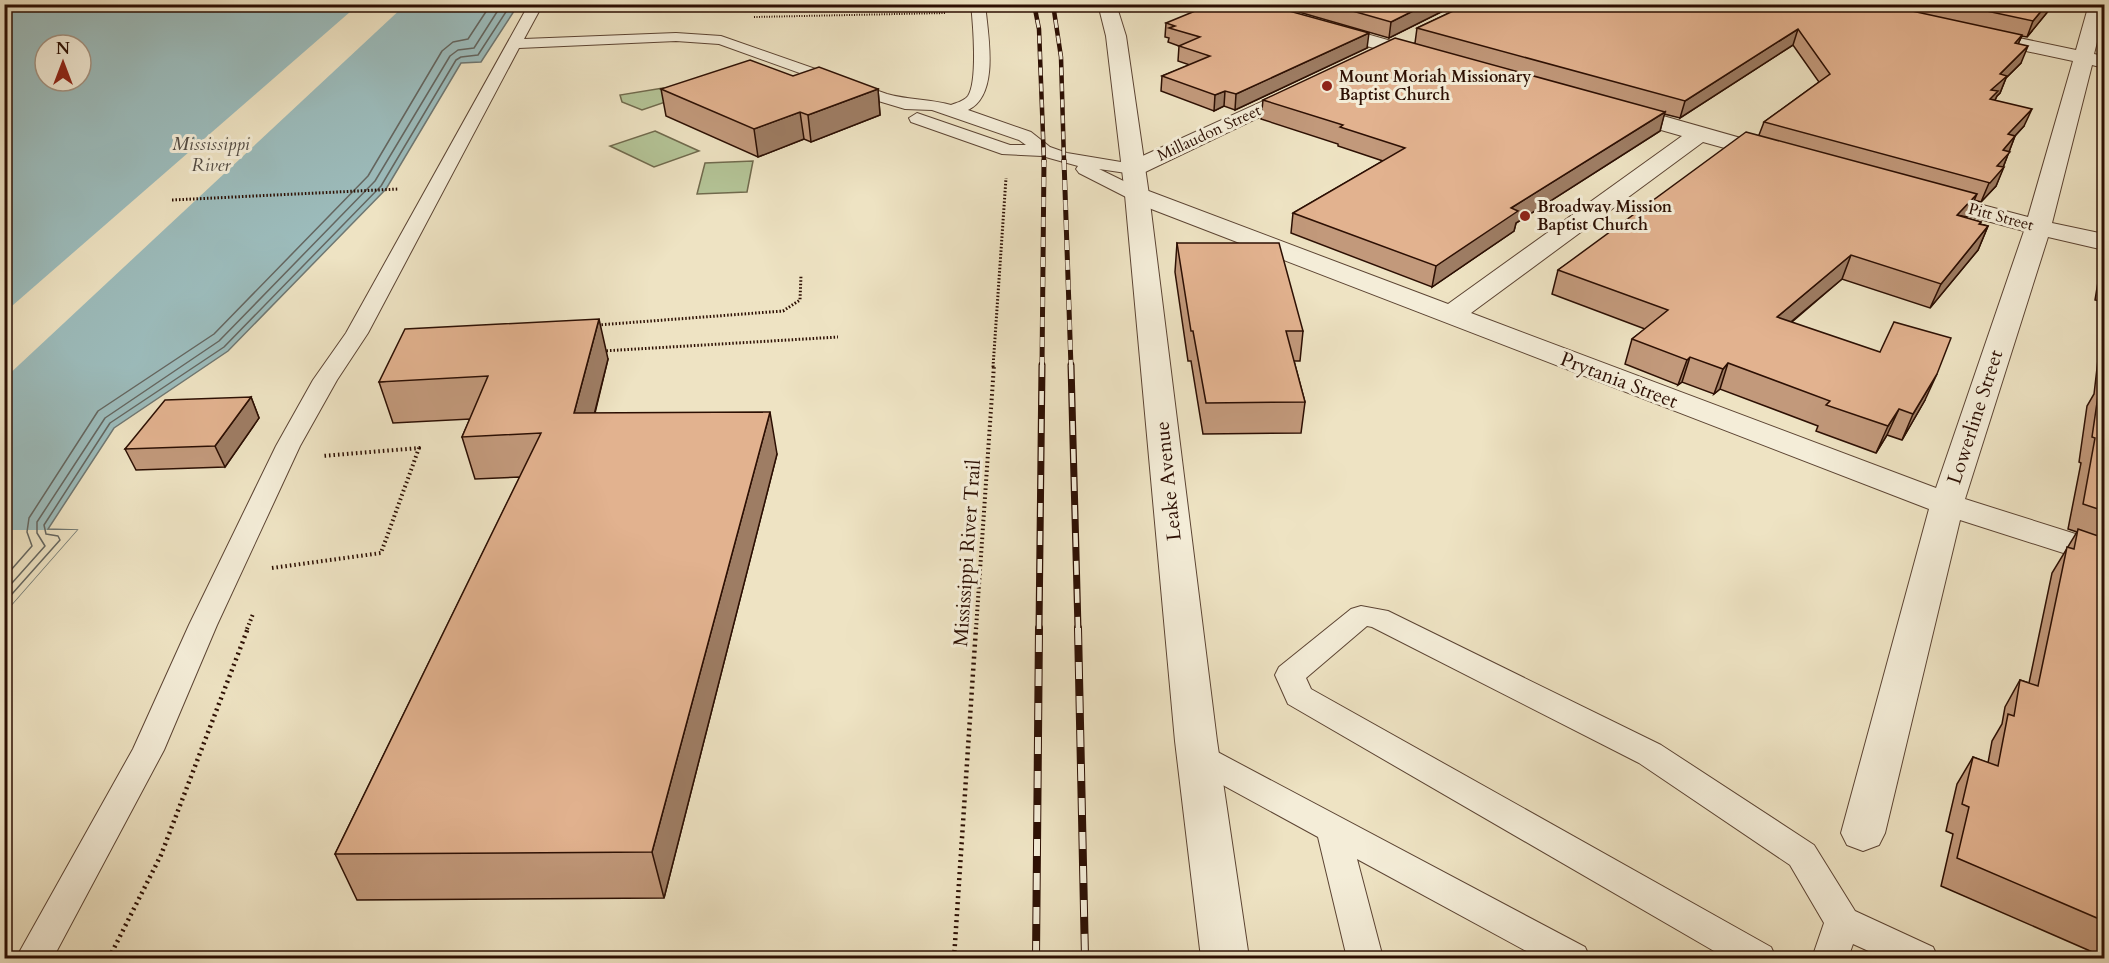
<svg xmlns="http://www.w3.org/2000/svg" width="2109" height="963" font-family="Cardo,serif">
	<rect width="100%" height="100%" fill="#eee3c3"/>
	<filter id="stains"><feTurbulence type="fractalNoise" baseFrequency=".00333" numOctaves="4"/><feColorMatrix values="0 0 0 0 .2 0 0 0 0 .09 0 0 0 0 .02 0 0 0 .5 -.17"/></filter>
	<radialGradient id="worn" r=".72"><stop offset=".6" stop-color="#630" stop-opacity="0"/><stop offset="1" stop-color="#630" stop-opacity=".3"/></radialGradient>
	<g fill="#b4c497" stroke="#706a4d" stroke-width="1.5">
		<polygon points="663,88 683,96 642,110 622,102 620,95"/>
		<polygon points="655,131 699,151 654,167 610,146"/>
		<polygon points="753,161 747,192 697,194 705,163"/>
	</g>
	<path fill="#9cbcbc" stroke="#6f7772" stroke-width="1.5" fill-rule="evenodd" d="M5,5h513l-37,57 -20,1 -75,126 -158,162 -114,77 -66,101 29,1 -72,82zM45,45h36v36h-36z"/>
	<g fill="#eee3c3">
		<polygon points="358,5 405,5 5,378 5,312"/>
		<polygon points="5,530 77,530 5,612 4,530"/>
	</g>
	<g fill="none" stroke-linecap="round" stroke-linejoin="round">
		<g stroke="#646660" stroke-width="1.5">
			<polyline points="4,578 32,546 27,532 29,518 98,411 214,334 368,176 442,51 453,42 468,39 491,4"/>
			<polyline points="4,592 45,546 37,533 37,522 105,418 219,341 375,181 450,56 458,50 474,48 502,4"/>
			<polyline points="4,603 60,540 58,536 46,534 44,525 110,423 224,347 381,186 456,60 461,57 478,55 511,4"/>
		</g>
		<g stroke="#5c4433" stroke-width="2">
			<g id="service">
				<path d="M529,4h14l-19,35 152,-6 45,3 166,58c21,6 43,5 64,11 5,-2 13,-4 17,-9 10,-15 5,-73 3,-92h14c3,31 15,91 -17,106l63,22 19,15 17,6 72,12 3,4 -3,4 -6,1 -34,-5 45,22 2,4 -2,4h-14l-51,-26 -3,-4 2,-3 -36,-10 -40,-2 -91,-32 -2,-4 8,-5 93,32h16l-7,-5 -87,-30 -27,-1 -30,-9 -156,-56 -43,-3 -157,7 -151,285 -31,47 -37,66 -83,179 -53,125 -111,208h-37l117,-209 56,-124 87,-179 37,-66 33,-47z"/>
				<polygon points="1361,606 1388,611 1661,745 1814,845 1855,911 1933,947 1938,958 1884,958 1853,944 1848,958 1812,958 1824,923 1790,865 1639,763 1372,627 1367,626 1306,678 1311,689 1771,947 1776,958 1726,958 1288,704 1275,675 1279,667 1351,609"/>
				<polygon points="1199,745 1210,748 1585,947 1590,958 1539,958 1357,859 1383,958 1347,958 1318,837 1188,766 1183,757 1188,748"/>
			</g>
		</g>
		<g stroke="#5c4433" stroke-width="2">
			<g id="minor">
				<polygon points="1230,4 1261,4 1430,52 1433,56 1430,60 1416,60 1233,8"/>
				<polygon points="2089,4 2104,4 2104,14 2094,54 2104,56 2104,68 2092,65 2052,223 2104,234 2104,250 2048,237 1965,499 2104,543 2104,566 1960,520 1885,833 1879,845 1863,851 1847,845 1841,833 1929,509 1128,200 1125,195 1128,190 1137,188 1146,190 1448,304 1682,136 1612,116 1609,111 1612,106 1620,105 1628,106 1783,150 1786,155 1783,160 1775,162 1703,142 1471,313 1936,488 2024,231 1917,202 1914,197 1917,192 1926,190 2028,217 2073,61 1979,41 1976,37 1979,33 1986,31 2076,50"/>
				<polygon points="1303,83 1310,85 1313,89 1310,93 1141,174 1133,176 1125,174 1121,169 1125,164"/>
			</g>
		</g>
		<g stroke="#5c4433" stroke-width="2">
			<polygon id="tertiary" points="1098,4 1116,4 1126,36 1149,195 1217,741 1249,958 1201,958 1175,741 1125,195 1106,36"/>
		</g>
		<polyline stroke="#2c0f03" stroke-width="2" stroke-dasharray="1 1.5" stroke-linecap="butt" points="754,17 946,13"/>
		<g stroke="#2c0f03" stroke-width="3" stroke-dasharray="1.5 2" stroke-linecap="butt">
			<polyline points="172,200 399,189"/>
			<polyline points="598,325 783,311 800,300 801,275"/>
			<polyline points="603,351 838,337"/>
			<polyline points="993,367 1006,178"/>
		</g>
		<g stroke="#2c0f03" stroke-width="4" stroke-dasharray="1.5 3" stroke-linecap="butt">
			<polyline points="272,568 381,553 419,448 322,456"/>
			<polyline points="247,629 253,614"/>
			<polyline points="976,629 994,365"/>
		</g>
		<g stroke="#2c0f03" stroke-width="4.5" stroke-dasharray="2 4" stroke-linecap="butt">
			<polyline points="109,958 161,855 248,628"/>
			<polyline points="954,958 976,628"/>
		</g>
		<use href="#service" fill="#f4edd8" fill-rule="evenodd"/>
		<use href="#minor" fill="#f4edd8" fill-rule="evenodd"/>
		<use href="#tertiary" fill="#f4edd8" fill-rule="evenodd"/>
		<g stroke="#2c0f03" stroke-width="4.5">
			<g id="rail-far3">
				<polyline points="1034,4 1039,29 1044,162"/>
				<polyline points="1053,4 1061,57 1064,162"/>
			</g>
		</g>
		<g stroke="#2c0f03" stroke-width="5">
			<g id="rail-far2">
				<polyline points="1064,160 1071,367"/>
				<polyline points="1042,367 1044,160"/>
			</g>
		</g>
		<g stroke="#2c0f03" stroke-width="7">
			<g id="rail-far1">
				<polyline points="1071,365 1078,629"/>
				<polyline points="1039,629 1042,365"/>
			</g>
		</g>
		<g stroke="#2c0f03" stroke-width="8">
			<g id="rail">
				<polyline points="1078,628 1085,958"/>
				<polyline points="1036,958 1039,628"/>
			</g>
		</g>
		<use href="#rail-far3" stroke="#f4edd8" stroke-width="3" stroke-dasharray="8" stroke-linecap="butt"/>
		<use href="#rail-far2" stroke="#f4edd8" stroke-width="4" stroke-dasharray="10" stroke-linecap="butt"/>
		<use href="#rail-far1" stroke="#f4edd8" stroke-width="4.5" stroke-dasharray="14" stroke-linecap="butt"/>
		<use href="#rail" stroke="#f4edd8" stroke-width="6" stroke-dasharray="17" stroke-linecap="butt"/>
	</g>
	<g fill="#c2997b" stroke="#2c0f03" stroke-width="1.5">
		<polygon points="1271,4 1457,4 1389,38"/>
		<polygon points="1468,4 2054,4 2027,37 2022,36 2018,44 2021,63 2006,78 2000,93 1997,96 1995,100 2024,126 2015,136 1996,186 1981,202 1974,200 1966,218 1981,222 1980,224 1988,226 1978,250 1930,308 1842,279 1792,322 1925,400 1902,440 1887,435 1876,453 1816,431 1818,426 1720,389 1714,394 1682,382 1678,385 1625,364 1632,339 1645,329 1552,294 1558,270 1759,135 1764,122 1819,82 1793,45 1680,118 1664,114 1660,131 1516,223 1514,231 1432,287 1291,233 1293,213 1383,161 1338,146 1338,144 1261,119 1263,100 1415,43 1417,28"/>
		<polygon points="1166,23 1367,48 1235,110 1224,106 1214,111 1161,91 1162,76 1190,65 1178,61 1179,46 1168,42 1169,38 1165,37"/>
		<polygon points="661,89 878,89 880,115 811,142 804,139 758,157 666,116"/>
		<polygon points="1177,243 1303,331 1300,361 1294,361 1305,402 1301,433 1203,434 1191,361 1188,361 1175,272"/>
		<polygon points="2104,248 2104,302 2095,300 2103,252"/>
		<polygon points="2104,308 2104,957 1941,886 1953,834 1946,831 1957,784 1973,757 1988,763 1992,741 2002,724 2005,707 2020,680 2029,683 2052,573 2077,532 2068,529 2081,463 2079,462 2087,406 2094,394"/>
		<polygon points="608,359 595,413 777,454 664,898 357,900 335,854 520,477 475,479 462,437 470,419 393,423 379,382"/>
		<polygon points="251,397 259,418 225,467 136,470 125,449"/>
	</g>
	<g fill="#9e7d64" stroke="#2c0f03" stroke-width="1.5">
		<polygon points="1427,4 1457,4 1389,38 1391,22"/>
		<polygon points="2047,4 2054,4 2027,37 2033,21"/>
		<polygon points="1798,29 1793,45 1680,118 1685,101"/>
		<polygon points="1369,33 1367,48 1235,110 1236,94"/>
		<polygon points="2022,35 2015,51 2015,43"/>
		<polygon points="2028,46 2021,63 2006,78 2000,93 1997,96 1991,108 1988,103 1991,90 2000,74"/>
		<polygon points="878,89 880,115 811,142 808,115"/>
		<polygon points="1225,91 1224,106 1214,111 1215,95"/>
		<polygon points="2032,109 2024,126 2000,152 2008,134"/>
		<polygon points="800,112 804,139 758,157 754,129"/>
		<polygon points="1665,112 1660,131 1516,223 1514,231 1432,287 1436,266 1511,208"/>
		<polygon points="2015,136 2002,170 2004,167 1996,186 1981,202 2003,150"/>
		<polygon points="1977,194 1967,217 1957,215"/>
		<polygon points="1988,226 1978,250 1930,308 1941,284"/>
		<polygon points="1851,255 1842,279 1768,341 1777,317"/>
		<polygon points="599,319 608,359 584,455 574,413"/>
		<polygon points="1690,357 1682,382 1678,385 1687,360"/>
		<polygon points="1728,363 1720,389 1714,394 1723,369"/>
		<polygon points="1937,374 1925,400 1902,440 1913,414"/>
		<polygon points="251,397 259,418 225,467 215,446"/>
		<polygon points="1899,409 1887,435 1876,453 1888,426"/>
		<polygon points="770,412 777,454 664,898 652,852"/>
	</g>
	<g fill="#e2b28f" stroke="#2c0f03" stroke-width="1.5">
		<polygon points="1212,4 1264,4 1369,33 1236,94 1225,91 1215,95 1162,76 1210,56 1179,46 1200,37 1169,28 1175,26 1166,23"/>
		<polygon points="1328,4 1427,4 1391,22"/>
		<polygon points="1468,4 1880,4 2022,35 2015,43 2028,46 2000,74 2007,76 1991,90 1998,91 1990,99 2032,109 2008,134 2015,136 2003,150 2010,152 1997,166 2004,167 1990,183 1764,122 1830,74 1798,29 1685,101 1417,28"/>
		<polygon points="1954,4 2047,4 2033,21"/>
		<polygon points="1395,38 1665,112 1511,208 1518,211 1436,266 1293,213 1405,148 1340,127 1343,125 1263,100"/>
		<polygon points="750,60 793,76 819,67 878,89 808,115 800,112 754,129 661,89"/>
		<polygon points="1746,132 1977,194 1957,215 1981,222 1979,224 1988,226 1941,284 1851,255 1777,317 1880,352 1894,322 1951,338 1937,374 1913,414 1899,409 1888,426 1826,405 1830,401 1728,363 1723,369 1690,357 1687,360 1632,339 1668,310 1558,270"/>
		<polygon points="1177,243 1279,243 1303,331 1286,331 1305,402 1206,403 1193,331 1191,331"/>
		<polygon points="599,319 574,413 770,412 652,852 335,854 541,433 462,437 488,376 379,382 405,329"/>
		<polygon points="2100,382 2104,383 2104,511 2083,504 2095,438 2092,437"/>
		<polygon points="251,397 215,446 125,449 165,400"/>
		<polygon points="2078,529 2104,538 2104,921 1957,858 1969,807 1962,804 1973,757 1998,766 2008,714 2014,716 2020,680 2038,686 2067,547 2074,549"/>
	</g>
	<g fill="#8f2418" stroke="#f4edd8" stroke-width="2">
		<circle cx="1327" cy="86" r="6"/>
		<circle cx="1525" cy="216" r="6"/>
	</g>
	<g text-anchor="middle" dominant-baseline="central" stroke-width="6" stroke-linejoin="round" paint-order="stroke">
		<g font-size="16" font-weight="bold" fill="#2c0f03" stroke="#f4edd8" text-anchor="start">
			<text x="1339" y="77">Mount Moriah Missionary<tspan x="1339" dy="18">Baptist Church</tspan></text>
			<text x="1537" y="207">Broadway Mission<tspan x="1537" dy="18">Baptist Church</tspan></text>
		</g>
		<g font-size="16" fill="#2c0f03" stroke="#f4edd8">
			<text transform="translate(1209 133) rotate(-25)">Millaudon Street</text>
			<text transform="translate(2001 217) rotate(15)">Pitt Street</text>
		</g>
		<g font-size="18" font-style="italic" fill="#534c44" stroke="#f4edd8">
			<text x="211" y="144">Mississippi<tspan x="211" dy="21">River</tspan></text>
		</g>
		<g font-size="20" fill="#2c0f03" stroke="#f4edd8">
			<text transform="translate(1619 380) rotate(21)">Prytania Street</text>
			<text transform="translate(1975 417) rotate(-72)">Lowerline Street</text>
			<text transform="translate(1168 481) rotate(-96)">Leake Avenue</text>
			<text transform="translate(967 553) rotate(-86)">Mississippi River Trail</text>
		</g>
	</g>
	<rect width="2109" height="963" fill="none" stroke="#eee3c3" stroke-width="24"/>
	<rect x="6" y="6" width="2097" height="951" fill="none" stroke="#2c0f03" stroke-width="3"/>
	<rect x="12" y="12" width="2085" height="939" fill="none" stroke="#2c0f03" stroke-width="1.5"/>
	<g transform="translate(63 63)"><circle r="28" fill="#f4edd8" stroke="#a49483" stroke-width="1.5"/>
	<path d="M0-4.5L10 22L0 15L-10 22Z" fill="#8f2418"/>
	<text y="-9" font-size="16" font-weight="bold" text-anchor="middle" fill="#2c0f03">N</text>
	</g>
	<rect width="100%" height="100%" filter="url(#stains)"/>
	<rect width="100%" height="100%" fill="url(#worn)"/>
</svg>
